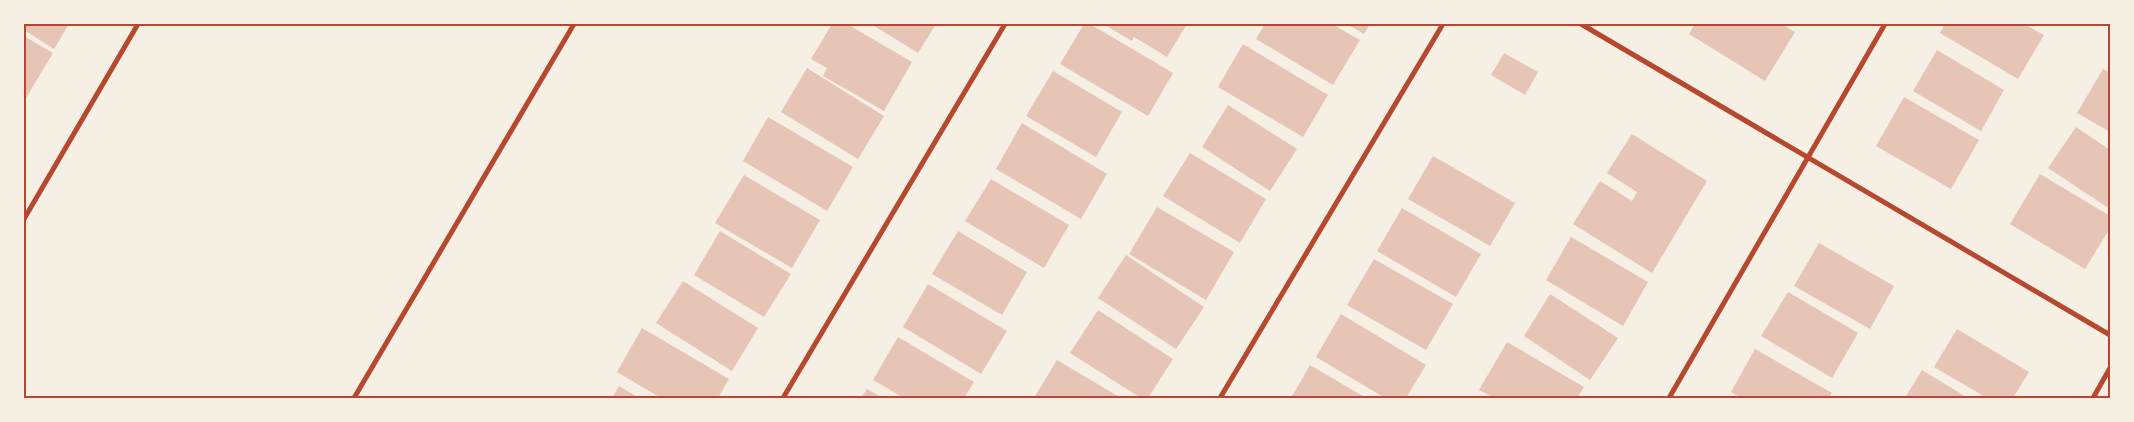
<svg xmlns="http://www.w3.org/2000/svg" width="2134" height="422" font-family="Cabin,sans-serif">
	<rect width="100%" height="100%" fill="#f6efe4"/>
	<g fill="#e6c5b7">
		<polygon points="24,24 69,24 54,49 24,30"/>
		<polygon points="832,24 847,24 912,62 884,111 823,76 827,68 811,59"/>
		<polygon points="871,24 936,24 918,53"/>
		<polygon points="1084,24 1090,24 1173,73 1148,116 1060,64"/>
		<polygon points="1103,24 1187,24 1167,57 1134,37 1132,41"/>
		<polygon points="1265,24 1332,24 1360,40 1333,85 1256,39"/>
		<polygon points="1347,24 1370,24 1364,34"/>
		<polygon points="1695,24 1781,24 1795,32 1765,81 1689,34"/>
		<polygon points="1945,24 2024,24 2044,35 2018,79 1940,33"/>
		<polygon points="24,36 53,53 26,98 24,97"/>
		<polygon points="1243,44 1328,95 1303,137 1218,87"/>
		<polygon points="1937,50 2004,90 1981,131 1913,91"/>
		<polygon points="1504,53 1538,72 1525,95 1491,75"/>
		<polygon points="807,68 884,116 858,159 781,112"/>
		<polygon points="2103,69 2110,73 2110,132 2077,113"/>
		<polygon points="1053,71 1122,112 1096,157 1026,116"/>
		<polygon points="1904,97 1979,140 1951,189 1876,146"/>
		<polygon points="1228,105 1297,149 1270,191 1202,147"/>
		<polygon points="768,117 853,167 827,211 743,161"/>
		<polygon points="1022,123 1107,174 1081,219 996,169"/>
		<polygon points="2076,127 2110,150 2110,209 2048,168"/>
		<polygon points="1632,134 1707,181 1652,273 1573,224 1600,181 1632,201 1637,192 1607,173"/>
		<polygon points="1190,153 1266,199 1240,243 1163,196"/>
		<polygon points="1433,156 1515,203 1490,246 1408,199"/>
		<polygon points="2040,174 2110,216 2110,228 2085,269 2010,224"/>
		<polygon points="744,175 820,220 792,268 715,223"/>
		<polygon points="991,179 1069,225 1044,268 965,221"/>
		<polygon points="1157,207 1234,252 1206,300 1129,254"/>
		<polygon points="1402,208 1481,254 1456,297 1377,251"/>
		<polygon points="720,231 791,274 764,317 694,275"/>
		<polygon points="958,231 1027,272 1002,315 932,274"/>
		<polygon points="1571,237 1648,282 1623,326 1546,280"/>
		<polygon points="1819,243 1894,286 1870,329 1794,286"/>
		<polygon points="1126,255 1204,307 1176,349 1098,298"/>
		<polygon points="1374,259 1453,304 1426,350 1347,305"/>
		<polygon points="683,281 758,328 732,371 656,323"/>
		<polygon points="928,284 1007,331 981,374 903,327"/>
		<polygon points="1788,292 1858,333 1832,378 1761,336"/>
		<polygon points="1550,294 1618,338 1590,380 1524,336"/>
		<polygon points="1098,310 1173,359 1148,398 1141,398 1070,353"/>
		<polygon points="1341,314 1426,365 1406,398 1385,398 1316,357"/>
		<polygon points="642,328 729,379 718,398 661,398 617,372"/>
		<polygon points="1957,329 2029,372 2013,398 1987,398 1934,367"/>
		<polygon points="898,337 974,382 964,398 904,398 873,380"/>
		<polygon points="1507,342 1584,387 1577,398 1494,398 1479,390"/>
		<polygon points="1755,349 1832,393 1829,398 1741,398 1731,392"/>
		<polygon points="1057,360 1121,398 1034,398"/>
		<polygon points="1310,365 1366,398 1291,398"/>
		<polygon points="1922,370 1968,398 1905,398"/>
		<polygon points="619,386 639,398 612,398"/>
		<polygon points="867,389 883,398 861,398"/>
	</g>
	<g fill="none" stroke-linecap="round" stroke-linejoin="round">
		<g stroke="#b5482f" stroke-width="5">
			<polyline points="1581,24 2110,335"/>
			<polyline points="24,219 138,24"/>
			<polyline points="354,398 574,24"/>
			<polyline points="783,398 1005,24"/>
			<polyline points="1220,398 1443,24"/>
			<polyline points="1669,398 1885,24"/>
			<polyline points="2093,398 2110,368"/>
		</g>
	</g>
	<rect width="2134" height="422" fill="none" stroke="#f6efe4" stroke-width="50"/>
	<rect x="25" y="25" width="2084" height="372" fill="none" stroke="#b5482f" stroke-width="2"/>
</svg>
